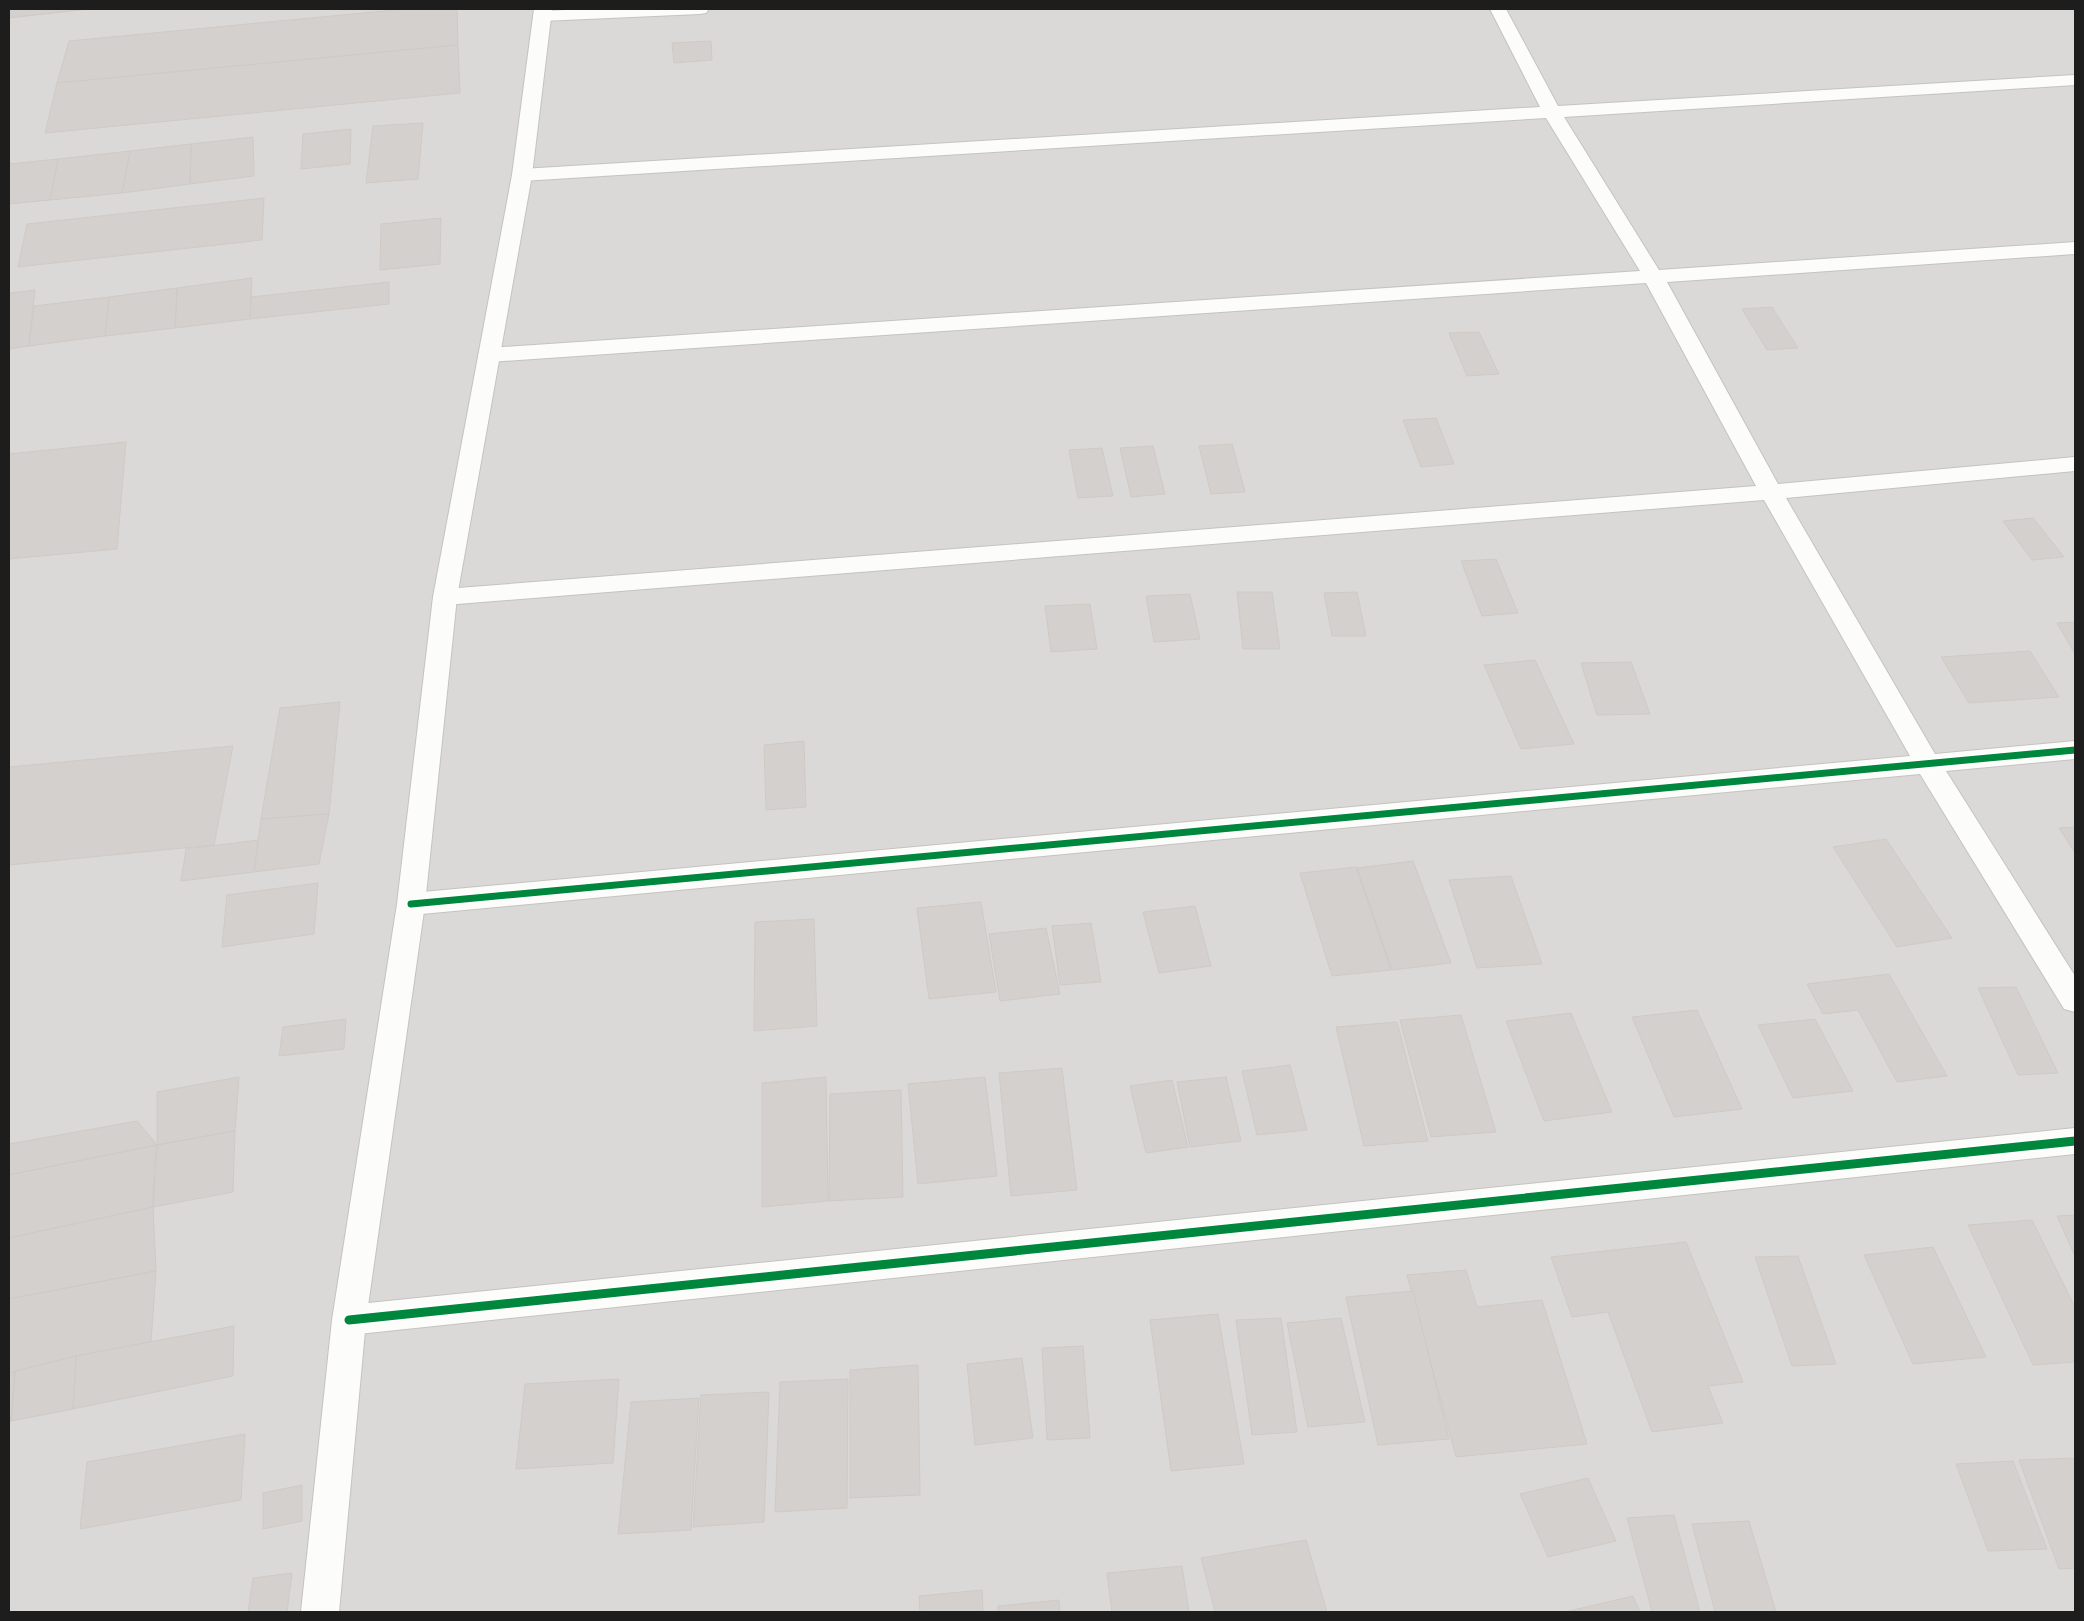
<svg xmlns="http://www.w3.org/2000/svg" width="2084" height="1621" font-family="'Open Sans',sans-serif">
	<rect width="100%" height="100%" fill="#ece9e5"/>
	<rect fill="#dbd9d7" x="9" y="9" width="2066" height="1603"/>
	<g fill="#d4d0ce" stroke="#cfcac6">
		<polygon points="9,9 89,9 9,18"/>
		<polygon points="405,9 457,9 458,45 57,83 69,41"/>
		<polygon points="711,41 712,60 674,63 672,43"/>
		<polygon points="458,45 460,93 45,133 57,83"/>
		<polygon points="423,123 418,179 366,183 373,126"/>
		<polygon points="351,129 350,164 301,169 303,134"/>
		<polygon points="253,137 254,176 190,184 191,144"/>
		<polygon points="191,144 190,184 122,193 130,151"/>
		<polygon points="130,151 122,193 50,200 58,159"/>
		<polygon points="58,159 50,200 9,204 9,164"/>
		<polygon points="264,198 262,240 18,267 27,224"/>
		<polygon points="441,218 440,264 380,270 381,224"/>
		<polygon points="252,278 250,319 175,328 177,288"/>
		<polygon points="389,282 389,304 250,319 251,297"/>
		<polygon points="177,288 175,328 105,336 109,297"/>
		<polygon points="35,290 29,346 9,349 9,293"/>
		<polygon points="109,297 105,336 29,346 34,306"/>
		<polygon points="1772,307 1798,348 1767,350 1742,309"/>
		<polygon points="1479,332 1499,374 1467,376 1449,333"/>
		<polygon points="1436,418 1454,464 1421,467 1403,420"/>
		<polygon points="126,442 117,549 9,559 9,454"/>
		<polygon points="1232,444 1245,492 1211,494 1199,446"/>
		<polygon points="1153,446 1165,494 1131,497 1120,448"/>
		<polygon points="1102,448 1113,496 1078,498 1069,450"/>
		<polygon points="2033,518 2064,557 2032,560 2003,521"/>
		<polygon points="1496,559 1518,613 1482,616 1461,561"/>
		<polygon points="1237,592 1272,592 1280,649 1243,649"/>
		<polygon points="1357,592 1366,636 1332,636 1324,593"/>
		<polygon points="1190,594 1200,639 1154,642 1146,596"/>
		<polygon points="1090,604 1097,649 1051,652 1045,606"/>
		<polygon points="2075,622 2075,654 2057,623"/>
		<polygon points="2030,651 2059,697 1969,703 1941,657"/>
		<polygon points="1535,660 1574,744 1521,749 1484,665"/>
		<polygon points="1631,662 1650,714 1597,715 1581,663"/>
		<polygon points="340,702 329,814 261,819 280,708"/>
		<polygon points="804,741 806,807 766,810 764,745"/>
		<polygon points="233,746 214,845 9,865 9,767"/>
		<polygon points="329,814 319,864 254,872 261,819"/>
		<polygon points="2075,827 2075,853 2059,828"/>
		<polygon points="1886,839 1952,938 1897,947 1833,847"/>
		<polygon points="258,840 254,872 181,881 186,849"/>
		<polygon points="1413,861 1451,963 1392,970 1357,868"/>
		<polygon points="1356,867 1391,970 1332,976 1300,873"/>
		<polygon points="1511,876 1542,964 1477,968 1449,880"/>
		<polygon points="318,883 314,934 222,947 227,895"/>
		<polygon points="981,902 996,992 929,999 917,908"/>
		<polygon points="1195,906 1211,966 1159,973 1143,912"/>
		<polygon points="814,919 817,1026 754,1031 755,922"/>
		<polygon points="1091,923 1101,982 1060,985 1052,926"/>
		<polygon points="1046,928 1060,994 1000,1001 989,934"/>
		<polygon points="1889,974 1947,1076 1897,1082 1858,1010 1823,1014 1807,984"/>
		<polygon points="2016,987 2058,1073 2018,1075 1978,988"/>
		<polygon points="1697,1010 1742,1109 1674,1117 1632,1017"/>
		<polygon points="1571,1013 1612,1112 1544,1121 1506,1021"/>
		<polygon points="1461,1015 1496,1132 1431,1137 1400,1020"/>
		<polygon points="346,1019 344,1049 279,1056 283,1027"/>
		<polygon points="1815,1019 1853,1091 1793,1098 1758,1025"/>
		<polygon points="1397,1022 1428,1141 1364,1146 1336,1027"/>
		<polygon points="1290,1065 1307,1130 1257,1135 1242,1071"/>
		<polygon points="1062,1068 1077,1190 1011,1196 999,1073"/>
		<polygon points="239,1077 235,1131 157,1145 157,1092"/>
		<polygon points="826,1077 828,1201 762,1207 762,1083"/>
		<polygon points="985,1077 997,1176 918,1184 908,1084"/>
		<polygon points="1226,1077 1241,1141 1190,1147 1177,1082"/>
		<polygon points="1172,1080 1188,1147 1146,1153 1130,1086"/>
		<polygon points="901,1090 903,1197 829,1201 830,1094"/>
		<polygon points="137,1121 157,1145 9,1175 9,1144"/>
		<polygon points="235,1131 233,1192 153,1207 157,1145"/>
		<polygon points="157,1145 154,1168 153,1207 9,1238 9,1175"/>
		<polygon points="153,1207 156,1271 9,1299 9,1238"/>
		<polygon points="2075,1215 2075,1256 2057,1216"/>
		<polygon points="2032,1220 2075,1307 2075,1362 2033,1365 1968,1225"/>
		<polygon points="1686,1242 1743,1382 1708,1386 1723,1423 1652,1432 1608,1312 1572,1317 1551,1257"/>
		<polygon points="1933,1247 1986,1357 1913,1364 1864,1255"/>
		<polygon points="1798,1256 1836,1364 1792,1366 1755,1257"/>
		<polygon points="1466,1270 1477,1307 1542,1300 1587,1444 1456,1457 1407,1275"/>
		<polygon points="156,1271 151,1343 76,1356 9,1373 9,1299"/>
		<polygon points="1413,1291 1449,1439 1378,1445 1346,1297"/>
		<polygon points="1218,1314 1244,1464 1171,1471 1150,1320"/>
		<polygon points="1281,1318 1297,1432 1252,1435 1236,1320"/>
		<polygon points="1341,1318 1365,1422 1308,1427 1287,1323"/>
		<polygon points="234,1326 233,1376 73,1409 76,1356"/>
		<polygon points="1083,1346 1090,1438 1047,1440 1042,1348"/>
		<polygon points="76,1356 73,1409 11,1421 15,1371"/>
		<polygon points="1022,1358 1033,1438 975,1445 967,1364"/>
		<polygon points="918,1365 920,1495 850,1498 850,1370"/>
		<polygon points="15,1371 11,1421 9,1422 9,1373"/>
		<polygon points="619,1379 613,1463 516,1469 525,1384"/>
		<polygon points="848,1379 847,1508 775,1512 780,1382"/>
		<polygon points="769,1392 764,1522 693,1527 701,1395"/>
		<polygon points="699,1398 691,1530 618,1534 631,1402"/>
		<polygon points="245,1434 241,1500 80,1529 87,1462"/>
		<polygon points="2075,1458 2075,1568 2059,1569 2019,1460"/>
		<polygon points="2013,1461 2047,1549 1988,1551 1956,1464"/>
		<polygon points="1588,1478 1616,1541 1548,1557 1520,1494"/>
		<polygon points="302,1485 302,1521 263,1529 263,1493"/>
		<polygon points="1674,1515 1700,1612 1652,1612 1627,1518"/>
		<polygon points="1749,1521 1776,1612 1715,1612 1692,1524"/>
		<polygon points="1306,1540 1327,1612 1215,1612 1201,1558"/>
		<polygon points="1182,1566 1189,1612 1112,1612 1107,1573"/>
		<polygon points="292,1573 287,1612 248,1612 253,1578"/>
		<polygon points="982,1590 983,1612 920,1612 919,1596"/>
		<polygon points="1633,1596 1640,1612 1565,1612"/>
		<polygon points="1059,1600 1060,1612 998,1612 998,1606"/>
	</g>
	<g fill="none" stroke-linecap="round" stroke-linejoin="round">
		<g stroke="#c4c3c1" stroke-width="2">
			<g id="minor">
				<polygon points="588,9 709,9 706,13 700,14 542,21 536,20 533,16 536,12 542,11"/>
				<polygon points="1490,9 1506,9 1558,106 2075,75 2075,85 1564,117 1659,270 2075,242 2075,254 1667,282 1778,484 2075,457 2075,471 1786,498 1935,754 2075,741 2075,759 1946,771 2075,976 2075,1012 2064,1009 1920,774 411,915 401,911 397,904 401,897 411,893 1910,756 1764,500 445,605 436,603 433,597 436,591 445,589 1756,486 1646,283 489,362 481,360 478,355 481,350 489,348 1640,271 1546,118 522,181 515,179 512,175 515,171 522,169 1540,107"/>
				<polygon points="2075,1128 2075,1154 349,1335 337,1331 332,1320 337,1309 349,1305"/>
			</g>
		</g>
		<g stroke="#c4c3c1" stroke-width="2">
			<polygon id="tertiary" points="534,9 552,9 532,175 457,597 425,904 366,1320 339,1612 301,1612 332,1320 397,904 433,597 512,175"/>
		</g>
		<use href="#minor" fill="#fcfcfb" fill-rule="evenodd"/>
		<use href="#tertiary" fill="#fcfcfb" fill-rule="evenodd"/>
		<g stroke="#fff" stroke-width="10">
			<polyline id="cycleway-far1" points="411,904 2075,750"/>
		</g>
		<g stroke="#fff" stroke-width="12">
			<polyline id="cycleway" points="349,1320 2075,1141"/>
		</g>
		<use href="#cycleway-far1" stroke="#00873e" stroke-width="7"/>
		<use href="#cycleway" stroke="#00873e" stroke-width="9"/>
	</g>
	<rect width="2084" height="1621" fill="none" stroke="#1d1d1d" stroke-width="20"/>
</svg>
